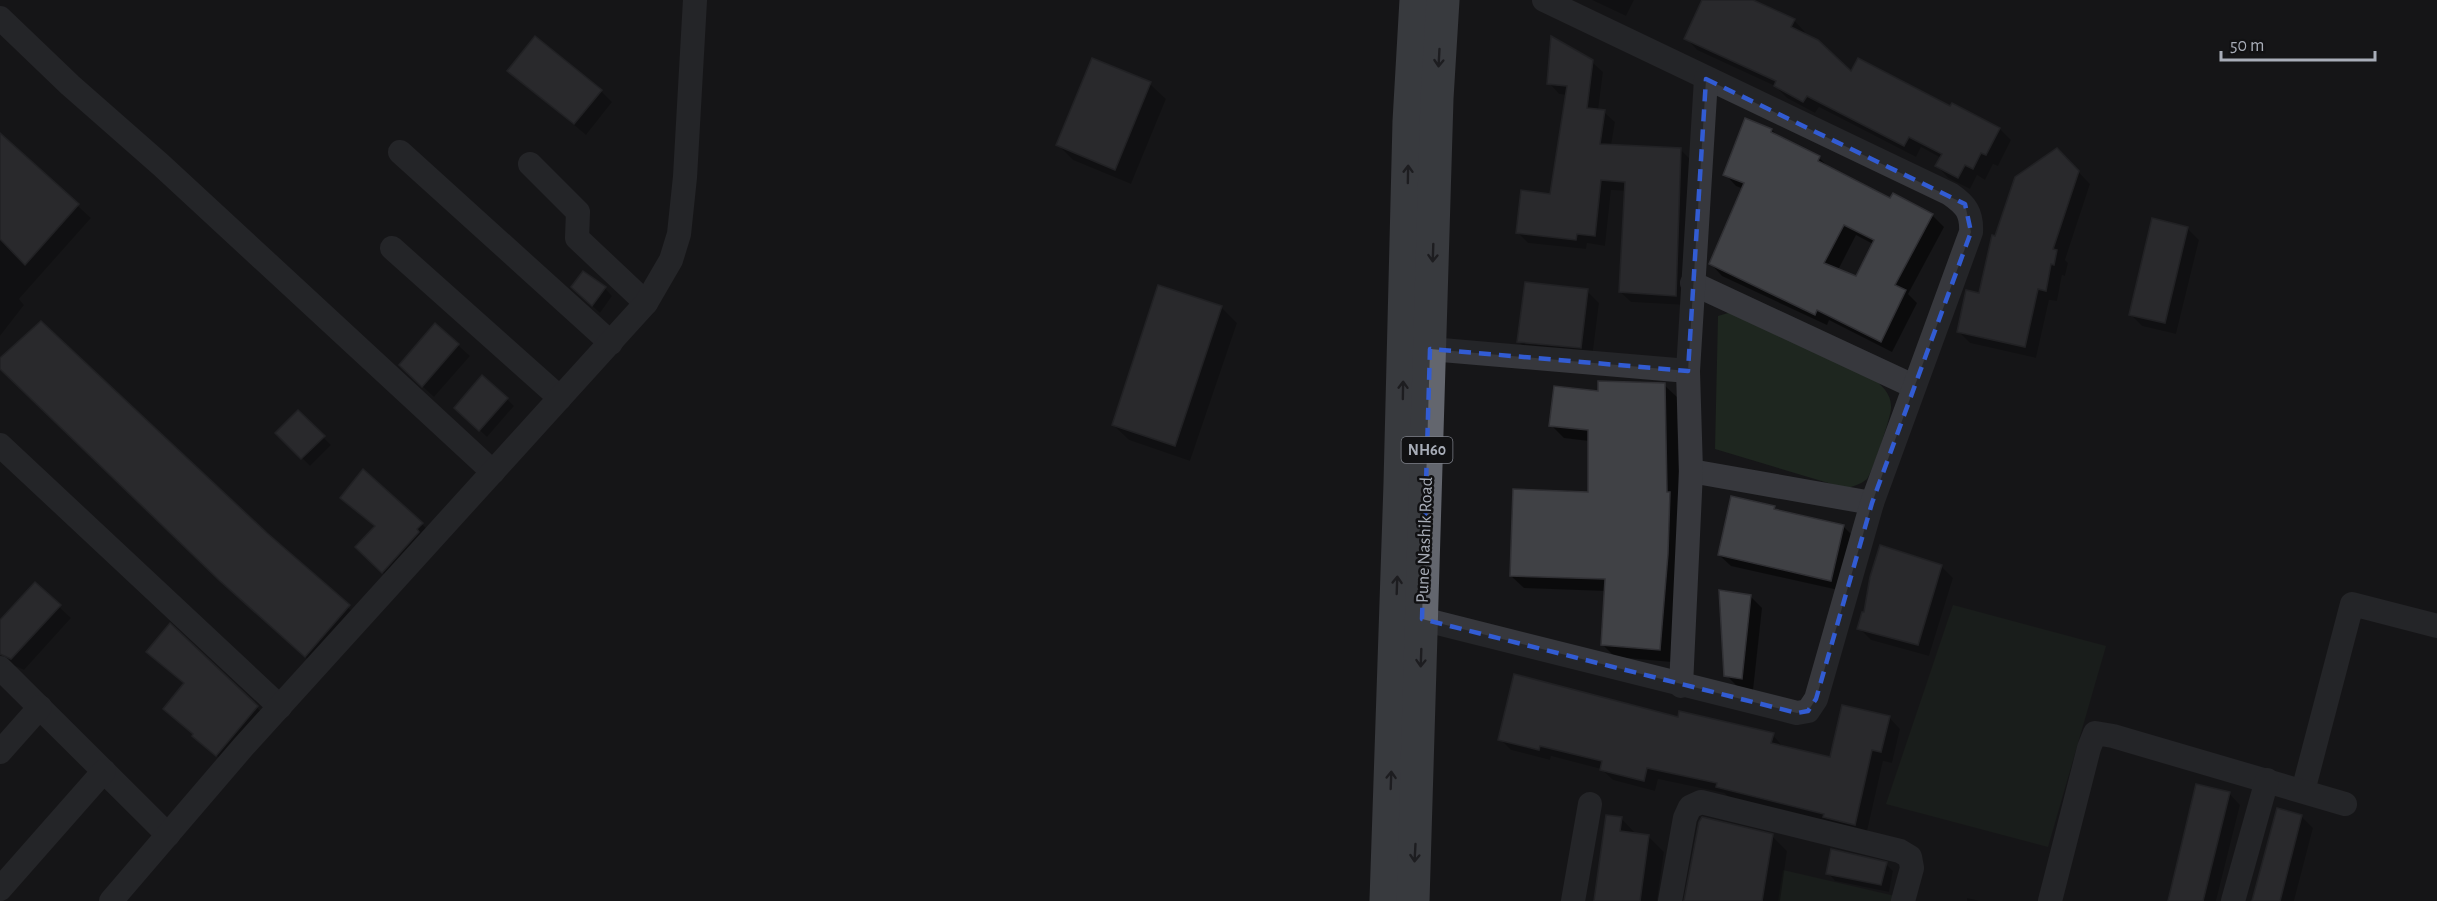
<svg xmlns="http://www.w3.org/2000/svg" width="2437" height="901" font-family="'Alegreya Sans',sans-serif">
	<rect width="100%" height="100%" fill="#161618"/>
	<g fill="#1e261f">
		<path d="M1728,313l11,1 133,63c9,8 20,17 19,31 0,9 -19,65 -24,71 -6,5 -14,8 -22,9l-130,-39 3,-133z"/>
		<polygon points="1953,605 2106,646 2048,847 1886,804"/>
		<polygon points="1783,870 1895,896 1893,901 1778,901"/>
	</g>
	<g fill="#0007" fill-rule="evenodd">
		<polygon points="1592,0 1634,0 1626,16"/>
		<polygon points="1704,0 1750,0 1794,20 1805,32 1804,35 1852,74 1951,108 2000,129 2011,140 1998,166 1993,164 1985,180 1977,175 1970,189 1948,178 1937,166 1941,158 1921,147 1916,157 1819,107 1815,113 1787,98 1775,86 1697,50 1686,38"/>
		<polygon points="1093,60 1150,84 1166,99 1131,184 1073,160 1058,145"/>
		<polygon points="1592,62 1603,72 1598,111 1604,112 1615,122 1611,146 1680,149 1691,160 1686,305 1631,302 1620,292 1626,191 1611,190 1605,246 1587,243 1586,249 1528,243 1518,233 1551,195 1567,95 1559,94 1549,83"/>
		<polygon points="509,71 601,91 612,102 586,135"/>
		<path d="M1772,130l7,7 40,21 12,11 60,31 41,15 12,12 -36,67 9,9 -25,49 -63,-32 -2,5 -105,-49 -11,-12 33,-75 -8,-3 -11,-12zM1856,235l17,9 -16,34 -19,-8z"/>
		<polygon points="0,135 91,218 19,299 24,305 0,336"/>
		<polygon points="2069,162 2090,184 2065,260 2068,263 2065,276 2062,275 2057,301 2049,300 2036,358 1970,343 1958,331 1980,295 1996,238"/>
		<polygon points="2187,228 2199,240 2176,334 2142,326 2130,314"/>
		<polygon points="605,288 612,296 600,313 580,295"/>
		<polygon points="1587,291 1599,303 1592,359 1531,353 1519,342"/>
		<polygon points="1221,307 1237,323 1190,461 1129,440 1113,425"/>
		<polygon points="458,345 470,356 434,397 412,377"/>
		<polygon points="0,360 266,534 363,621 320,670 236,595 0,368"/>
		<polygon points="1664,385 1677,397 1679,503 1672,662 1615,657 1603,645 1606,591 1524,588 1511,576 1589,493 1589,441 1564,438 1551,425"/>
		<polygon points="507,399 514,406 487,437 463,415"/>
		<polygon points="298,412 331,445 310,466 277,433"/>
		<polygon points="342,498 422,524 432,534 393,582 367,558 376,527"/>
		<polygon points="1774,507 1779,512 1843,526 1855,538 1843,591 1731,566 1719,555"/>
		<polygon points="1881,547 1942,567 1953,578 1929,656 1871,640 1859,628 1865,614"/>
		<polygon points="35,584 71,618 24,670 13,665 0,654 0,622"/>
		<polygon points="1750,596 1762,608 1753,690 1738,687 1726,675"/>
		<polygon points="170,625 268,718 227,765 194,735 185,684 148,652"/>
		<polygon points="1889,717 1900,729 1892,763 1883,761 1866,836 1729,797 1724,793 1658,779 1655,791 1613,780 1601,769 1551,756 1550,760 1511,750 1500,739 1679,719 1773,735 1784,748 1831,758"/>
		<polygon points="2229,793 2240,805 2216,901 2169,901"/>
		<polygon points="2301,816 2313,828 2294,901 2254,901"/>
		<polygon points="1621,818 1636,834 1648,836 1664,852 1657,901 1595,901"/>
		<polygon points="1772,836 1787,851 1780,901 1686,901"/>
		<polygon points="1886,864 1893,871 1889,892 1835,881 1828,873"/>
		<polygon points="1967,898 1981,901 1967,901"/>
	</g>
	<g fill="#404145" stroke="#303034" stroke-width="1.5" fill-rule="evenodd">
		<polygon points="1702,0 1753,0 1795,19 1791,27 1818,40 1851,71 1858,58 1950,106 1952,103 2000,128 1986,155 1981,153 1973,169 1965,165 1958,178 1935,166 1942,154 1909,137 1904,146 1807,96 1803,102 1774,86 1776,81 1684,39"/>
		<polygon points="535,36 602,90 574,124 507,71"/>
		<polygon points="1551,36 1593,60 1587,108 1605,110 1600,144 1681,148 1676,296 1619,292 1625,182 1601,180 1595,236 1577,234 1576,240 1516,233 1521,190 1550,194 1567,86 1547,84"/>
		<polygon points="1092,58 1151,82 1115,170 1056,145"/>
		<path d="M1745,118l27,11 -1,3 49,24 -2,5 72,37 3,-5 40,21 -38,71 11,5 -25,52 -64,-32 -2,5 -106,-51 35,-81 -21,-8zM1844,225l30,15 -18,36 -32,-13z"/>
		<polygon points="0,133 79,204 25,265 0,239"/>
		<polygon points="2057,148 2079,171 2053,249 2057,250 2054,265 2051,264 2046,291 2038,289 2025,347 1957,332 1966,290 1979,293 1992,235 1995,236 2015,177"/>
		<polygon points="2152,218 2188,227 2165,323 2129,315"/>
		<polygon points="583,271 606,287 592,306 571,287"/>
		<polygon points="1525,282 1588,289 1581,348 1517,342"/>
		<polygon points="1158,285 1222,306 1175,446 1112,425"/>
		<polygon points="41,321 267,533 350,605 305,657 219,580 0,369 0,358"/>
		<polygon points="435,323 459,344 422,387 399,365"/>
		<polygon points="482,375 508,398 479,431 454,408"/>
		<polygon points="1598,381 1665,383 1667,492 1670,492 1668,554 1660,650 1601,645 1605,579 1510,576 1513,489 1588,492 1588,430 1549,426 1554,386 1598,391"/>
		<polygon points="298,410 325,436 301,459 275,433"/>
		<polygon points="363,469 423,523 417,529 419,532 382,573 355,547 375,526 340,498"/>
		<polygon points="1731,496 1775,506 1774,509 1844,525 1831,581 1718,555"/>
		<polygon points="1880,545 1942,565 1918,645 1857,629 1862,612 1864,612 1870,577"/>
		<polygon points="35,582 61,605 11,659 0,654 0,620"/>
		<polygon points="1719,590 1751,595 1742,679 1724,676"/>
		<polygon points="170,623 258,706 216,756 192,736 193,734 163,709 184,683 146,652"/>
		<polygon points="1514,674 1678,717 1679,711 1774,733 1771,743 1830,757 1842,705 1890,716 1881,752 1872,750 1855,825 1823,817 1824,814 1716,787 1717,783 1647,768 1644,781 1600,770 1602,761 1540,746 1539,750 1498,740"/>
		<polygon points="2196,784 2230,792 2203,901 2168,901"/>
		<polygon points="2277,808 2302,815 2280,901 2252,901"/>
		<polygon points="1606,815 1622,817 1620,831 1649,835 1640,901 1594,901"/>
		<polygon points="1702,817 1773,834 1762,901 1684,901 1699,822"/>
		<polygon points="1831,849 1887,862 1881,885 1826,874"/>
	</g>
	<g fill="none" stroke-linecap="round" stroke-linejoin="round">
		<g stroke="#37383d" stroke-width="24">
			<polyline points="0,18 70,85 161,165 493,472"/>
			<polyline points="400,152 611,343"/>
			<polyline points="530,164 578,212 577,238 646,303"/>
			<polyline points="392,248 560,398"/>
			<polyline points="1692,283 1913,386"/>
			<polyline points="1430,349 1688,371"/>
			<polyline points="0,445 280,707"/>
			<polyline points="1691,471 1872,503"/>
			<path d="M1422,619l375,94 11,-2 8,-12 56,-196 99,-271c1,-19 -5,-27 -21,-38l-406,-194"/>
			<polyline points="0,668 168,835"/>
			<polyline points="1681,686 1691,471 1688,371 1706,79"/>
			<polyline points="0,752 40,707"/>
			<polyline points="2303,791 2352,604 2437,626"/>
			<polyline points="0,889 104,771"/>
			<polyline points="111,901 243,747 646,303 671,260 679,234 685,177 695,0"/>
			<polyline points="1573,901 1590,804"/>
			<polyline points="1670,901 1685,818 1690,807 1701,802 1900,851 1910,857 1912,868 1903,901"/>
			<polyline points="2050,901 2089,748 2095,733 2113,736 2345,804"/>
			<polyline points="2233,901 2267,780"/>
		</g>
		<g stroke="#63666e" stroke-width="33">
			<polyline points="1386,901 1400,484 1409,122 1416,0"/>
			<polyline points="1413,901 1437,98 1443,0"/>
		</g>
	</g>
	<defs><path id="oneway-shaft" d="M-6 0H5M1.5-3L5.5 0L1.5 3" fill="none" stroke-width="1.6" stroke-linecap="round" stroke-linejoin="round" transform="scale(1.5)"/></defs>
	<g stroke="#26262a">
		<use href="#oneway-shaft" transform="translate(1439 58) rotate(93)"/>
		<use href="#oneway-shaft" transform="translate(1408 174) rotate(-89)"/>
		<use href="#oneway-shaft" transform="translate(1433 253) rotate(92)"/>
		<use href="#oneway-shaft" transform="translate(1403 390) rotate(-89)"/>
		<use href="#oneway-shaft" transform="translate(1397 585) rotate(-88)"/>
		<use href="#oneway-shaft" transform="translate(1421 658) rotate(92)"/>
		<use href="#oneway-shaft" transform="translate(1391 780) rotate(-88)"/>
		<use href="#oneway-shaft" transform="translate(1415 853) rotate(93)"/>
	</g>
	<path d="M0 0H2437V901H0ZM1706,79l259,125 6,28 -99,271 -56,196 -8,12 -11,2 -375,-94 8,-270 258,22z" fill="#161618" fill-opacity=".55" fill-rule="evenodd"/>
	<path fill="none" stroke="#325cd3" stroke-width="4.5" stroke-dasharray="12 8" stroke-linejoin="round" d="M1706,79l259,125 6,28 -99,271 -56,196 -8,12 -11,2 -375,-94 8,-270 258,22z"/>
	<g text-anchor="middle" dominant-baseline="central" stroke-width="5" stroke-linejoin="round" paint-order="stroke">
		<rect fill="#111113" stroke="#7b7e86" stroke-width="1.5" x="1401.5" y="437" width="51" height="26" rx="4.5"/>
		<g font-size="16" font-weight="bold" fill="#a8adb8">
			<text x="1427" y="450">NH60</text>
		</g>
		<g font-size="18" fill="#a8adb8" stroke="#111113">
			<text transform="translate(1425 540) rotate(-88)">Pune Nashik Road</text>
		</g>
	</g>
	<path d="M2221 51v9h154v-9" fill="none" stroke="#a8adb8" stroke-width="3"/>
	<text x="2230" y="51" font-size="18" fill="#a8adb8" stroke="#111113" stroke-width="4.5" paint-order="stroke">50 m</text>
</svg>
